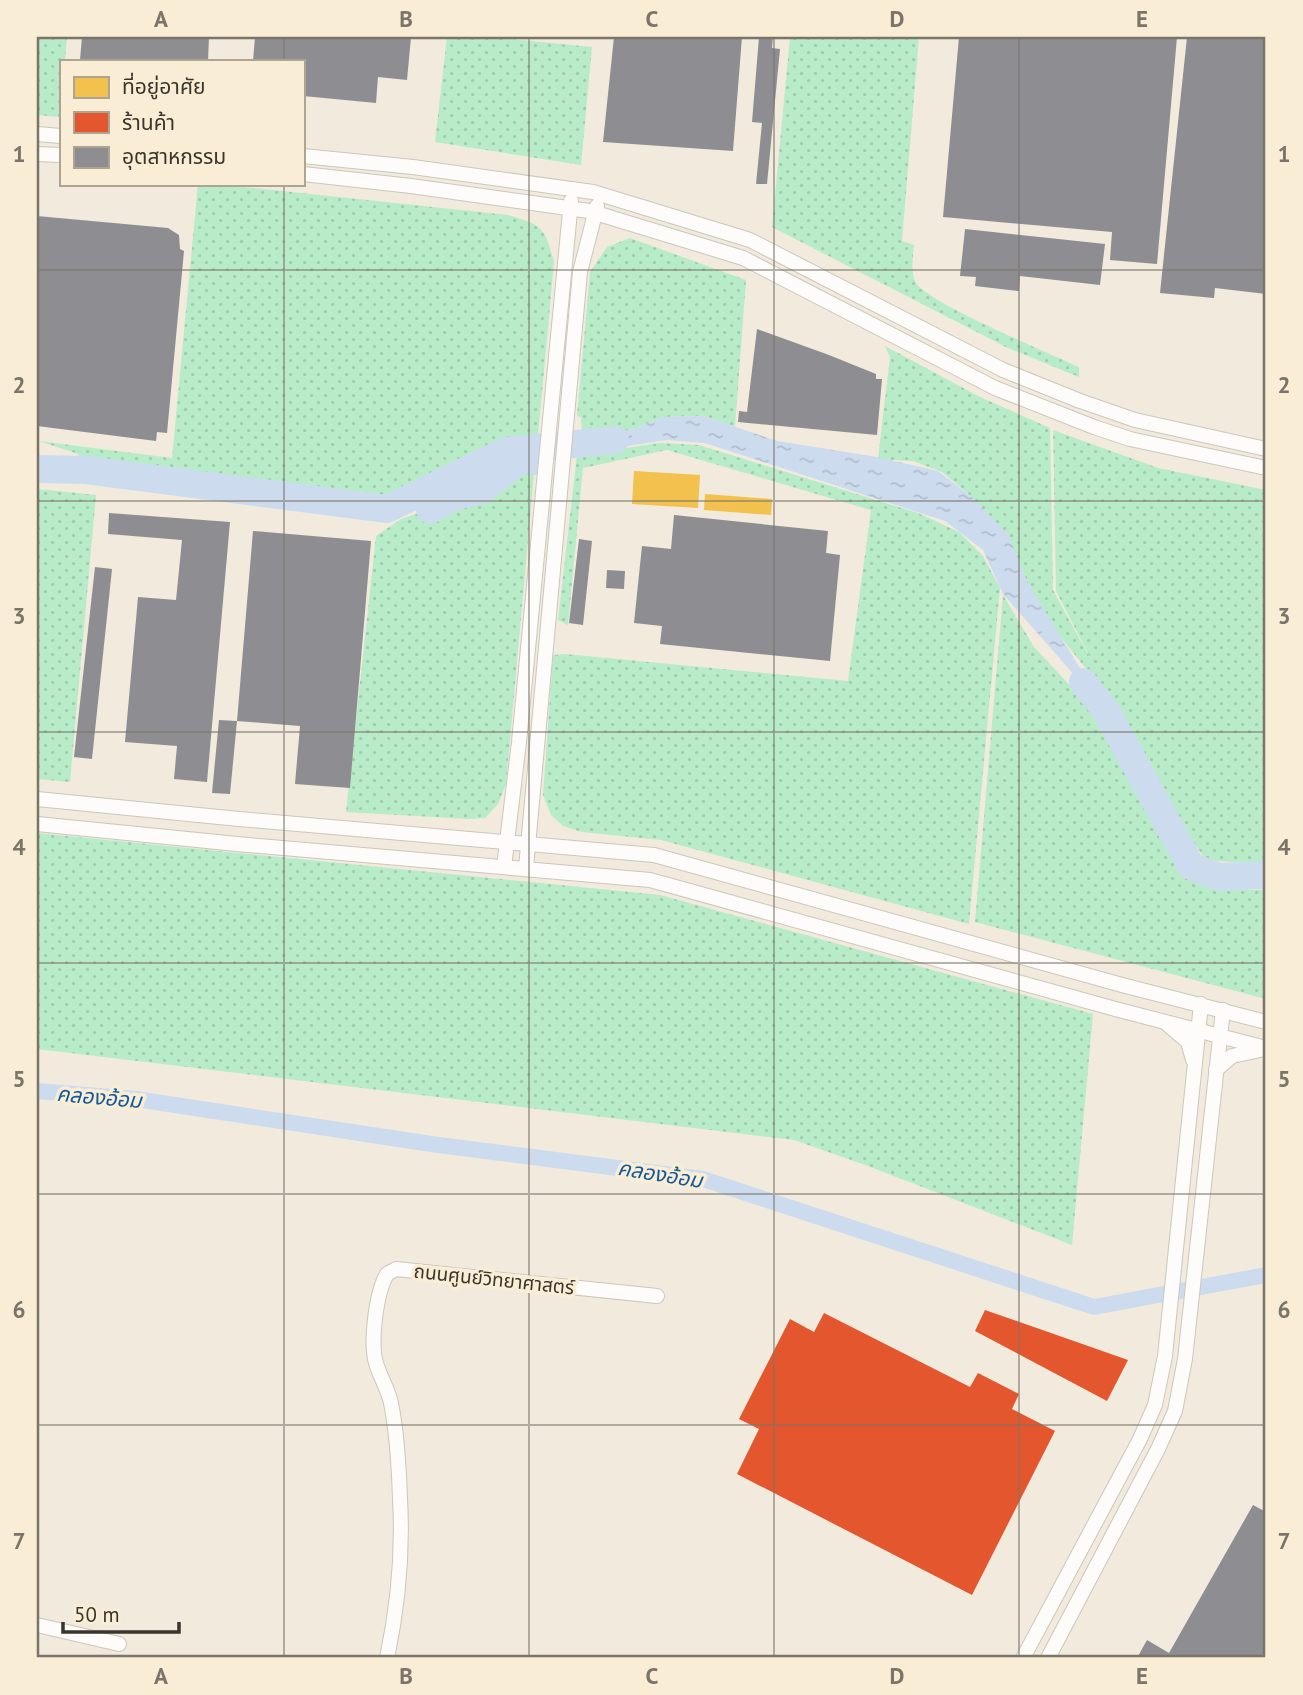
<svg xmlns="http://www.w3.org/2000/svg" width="1303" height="1695" font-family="'PT Sans','Noto Sans Thai',sans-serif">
	<defs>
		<pattern id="grass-dots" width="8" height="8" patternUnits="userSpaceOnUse" patternTransform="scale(1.75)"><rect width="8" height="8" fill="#b8ecc9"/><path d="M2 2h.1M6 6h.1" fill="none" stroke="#9fcbad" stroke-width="1.8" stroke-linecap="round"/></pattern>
		<pattern id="water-ripples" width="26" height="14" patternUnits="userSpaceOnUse" patternTransform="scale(1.75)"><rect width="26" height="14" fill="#ccdcee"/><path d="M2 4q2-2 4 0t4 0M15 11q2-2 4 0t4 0" fill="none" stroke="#b0bdcc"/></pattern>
	</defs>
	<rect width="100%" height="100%" fill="#f1eadd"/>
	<g fill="url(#grass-dots)">
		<polygon points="37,37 67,37 65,61 61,61 60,117 37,115"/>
		<polygon points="447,37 489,37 592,47 581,165 435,142"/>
		<path d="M790,37h129l-17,204 12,4c-1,13 -4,26 2,38 12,20 135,71 163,84v10l-71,-29 -236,-121z"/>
		<path d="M198,184h19l291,31c34,10 37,12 46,47l-16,174 -16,3 -12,-2 -120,64 -304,-31 -8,-16 -39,-13 133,17z"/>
		<polygon points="630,238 746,280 735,427 703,416 663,417 634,429 603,434 582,434 581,417 577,416 590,272 607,247"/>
		<polygon points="885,346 980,397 1050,428 1053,590 1096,669 1056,591 1053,430 1158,468 1266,490 1266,862 1244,863 1207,860 1193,843 1118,709 1052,626 1028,583 973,498 942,472 913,461 878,459 890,357"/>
		<polygon points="660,443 699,445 918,513 959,532 983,556 1000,588 969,924 661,840 582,832 563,826 551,815 543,795 553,655 565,654 848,681 871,510 667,450 583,468 568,625 558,620 577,455"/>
		<polygon points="524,458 535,463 506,784 498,804 485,818 469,819 346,812 376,536 401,519 431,509 455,496 481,490"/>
		<polygon points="37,489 96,495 70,782 37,779"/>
		<polygon points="1003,595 1034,647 1104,722 1174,862 1204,886 1238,890 1266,890 1266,999 975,922"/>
		<polygon points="37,833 660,895 1093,1014 1072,1245 868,1166 794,1140 37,1049"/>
	</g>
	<polygon fill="url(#water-ripples)" points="703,416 777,441 877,457 938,471 973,498 1008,534 1028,583 1106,711 1003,594 983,550 945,521 705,443 667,440 575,454 577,432 603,434 634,429 663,417"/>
	<g fill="#f2c14e">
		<polygon points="634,471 700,475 698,508 632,504"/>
		<polygon points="705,494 772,499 771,515 704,510"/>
	</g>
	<g fill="#e4572e">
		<polygon points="985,1310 1128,1360 1107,1401 975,1331"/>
		<polygon points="824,1313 970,1387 978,1373 1019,1394 1012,1409 1055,1431 972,1595 737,1474 759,1429 739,1419 790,1319 814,1332"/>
	</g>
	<g fill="#8d8d92">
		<polygon points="82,37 209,37 208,61 80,60"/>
		<polygon points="255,37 411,37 407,80 378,77 376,103 303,96 303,61 253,61"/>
		<polygon points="614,37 742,37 733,151 603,142"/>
		<polygon points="759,37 773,37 772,48 780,49 767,184 756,184 762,123 752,122"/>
		<polygon points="959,37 1177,37 1157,264 1110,260 1112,232 943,217"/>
		<polygon points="1187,37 1266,37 1266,294 1215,288 1214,298 1160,293"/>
		<polygon points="37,216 168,228 179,235 180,249 184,251 167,433 157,432 156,441 37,426"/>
		<polygon points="965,229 1105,244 1100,285 1020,276 1019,291 975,286 976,277 960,276"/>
		<polygon points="757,329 829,355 876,374 876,379 882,379 877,435 738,422 739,411 747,412"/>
		<polygon points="109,513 230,522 207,782 174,779 177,746 125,742 138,597 176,600 182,540 108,534"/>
		<polygon points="674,515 828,531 826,553 840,555 830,661 660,644 662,626 634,623 642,546 671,549"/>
		<polygon points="253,531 371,541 350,788 295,784 300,726 237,721"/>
		<polygon points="579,539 592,541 583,625 569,623"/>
		<polygon points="95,567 112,569 92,759 74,757"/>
		<polygon points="607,570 625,571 624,589 606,588"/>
		<polygon points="219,720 237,721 230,794 212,793"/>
		<polygon points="1253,1505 1266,1512 1266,1658 1137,1658 1147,1640 1169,1653"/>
	</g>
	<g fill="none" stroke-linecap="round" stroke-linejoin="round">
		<polyline stroke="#ccdcee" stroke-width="16" points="37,1091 136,1099 431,1144 703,1179 1094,1307 1266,1275"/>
		<g stroke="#ccdcee" stroke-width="28">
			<polyline points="37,469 86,470 387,509 506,451 615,440"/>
			<polyline points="430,510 455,496 481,490 526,456 534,461"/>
			<polyline points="1083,682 1106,711 1191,866 1219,877 1266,875"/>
		</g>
		<g stroke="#ccc6bc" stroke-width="16">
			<g id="street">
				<polyline points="37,134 61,136"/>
				<polyline points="37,154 61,155"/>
				<polyline points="303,156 413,167 593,192 750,240 1003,370 1080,401 1135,420 1266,449"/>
				<polyline points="303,174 411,186 589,211 743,258 995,388 1094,427 1130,439 1266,468"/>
				<polyline points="37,799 239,819 654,855 1122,985 1266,1022"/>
				<polyline points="37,824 237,844 650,880 1119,1010 1266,1048"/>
				<polyline points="504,867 519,742 571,201"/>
				<polyline points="526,868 580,272 597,206"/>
				<polyline points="1167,1024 1188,1042 1193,1060"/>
				<polyline points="1216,1070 1232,1056 1265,1049"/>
				<polyline points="37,1625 119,1644"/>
				<path d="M387,1658c11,-52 16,-106 13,-159 -1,-31 -3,-66 -9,-96 -3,-14 -11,-26 -15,-40 -6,-21 0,-70 11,-89l9,-5 261,27"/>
				<polyline points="1023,1658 1140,1439 1155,1405 1165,1356 1201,1004"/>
				<polyline points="1048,1658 1158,1449 1175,1411 1185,1359 1223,1010"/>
			</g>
		</g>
		<use href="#street" stroke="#fdfcfa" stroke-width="14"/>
	</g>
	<path fill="none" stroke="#7a746a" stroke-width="2" stroke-opacity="0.55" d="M284,37v24M529,37v1621M774,37v1621M1019,37v1621M284,184v1474M37,270h1229M37,501h1229M37,732h1229M37,963h1229M37,1194h1229M37,1425h1229"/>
	<g text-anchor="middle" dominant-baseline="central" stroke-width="7" stroke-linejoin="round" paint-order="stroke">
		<g font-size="19" fill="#3a352c" stroke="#f9eed5">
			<text transform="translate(494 1279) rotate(6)">ถนนศูนย์วิทยาศาสตร์</text>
		</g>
		<g font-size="21" font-style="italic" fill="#12589b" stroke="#f9eed5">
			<text transform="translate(99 1097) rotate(5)">คลองอ้อม</text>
			<text transform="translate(660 1174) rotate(9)">คลองอ้อม</text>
		</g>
	</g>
	<rect width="1303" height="1695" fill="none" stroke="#f9eed5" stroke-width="77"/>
	<rect x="60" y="60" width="245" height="126" fill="#f9eed5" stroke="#ada491" stroke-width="2"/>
	<rect x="74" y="77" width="35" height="21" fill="#f2c14e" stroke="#ada491" stroke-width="2"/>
	<text x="122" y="94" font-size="21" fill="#3a352c">ที่อยู่อาศัย</text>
	<rect x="74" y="112" width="35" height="21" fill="#e4572e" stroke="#ada491" stroke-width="2"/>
	<text x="122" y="130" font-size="21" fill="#3a352c">ร้านค้า</text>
	<rect x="74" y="147" width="35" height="21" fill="#8d8d92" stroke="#ada491" stroke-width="2"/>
	<text x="122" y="164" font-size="21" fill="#3a352c">อุตสาหกรรม</text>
	<path d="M63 1622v10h116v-10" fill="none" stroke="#3a352c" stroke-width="3.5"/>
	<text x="74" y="1622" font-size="21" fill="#3a352c" stroke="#f9eed5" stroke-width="5" paint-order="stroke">50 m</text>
	<rect x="38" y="38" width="1226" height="1618" fill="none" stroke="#7a746a" stroke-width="2.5"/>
	<g font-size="23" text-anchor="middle" font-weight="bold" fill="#7a746a">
		<text x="161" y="27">A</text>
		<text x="406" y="27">B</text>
		<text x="652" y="27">C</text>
		<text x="897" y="27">D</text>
		<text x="1142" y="27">E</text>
		<text x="19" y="162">1</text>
		<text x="1284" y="162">1</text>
		<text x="19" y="393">2</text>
		<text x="1284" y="393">2</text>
		<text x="19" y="624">3</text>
		<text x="1284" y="624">3</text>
		<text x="19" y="855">4</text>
		<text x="1284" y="855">4</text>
		<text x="19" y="1087">5</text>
		<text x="1284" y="1087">5</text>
		<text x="19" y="1318">6</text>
		<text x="1284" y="1318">6</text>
		<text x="19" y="1549">7</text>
		<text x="1284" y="1549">7</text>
		<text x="161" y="1684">A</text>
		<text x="406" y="1684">B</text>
		<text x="652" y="1684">C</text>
		<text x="897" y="1684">D</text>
		<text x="1142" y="1684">E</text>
	</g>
</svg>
